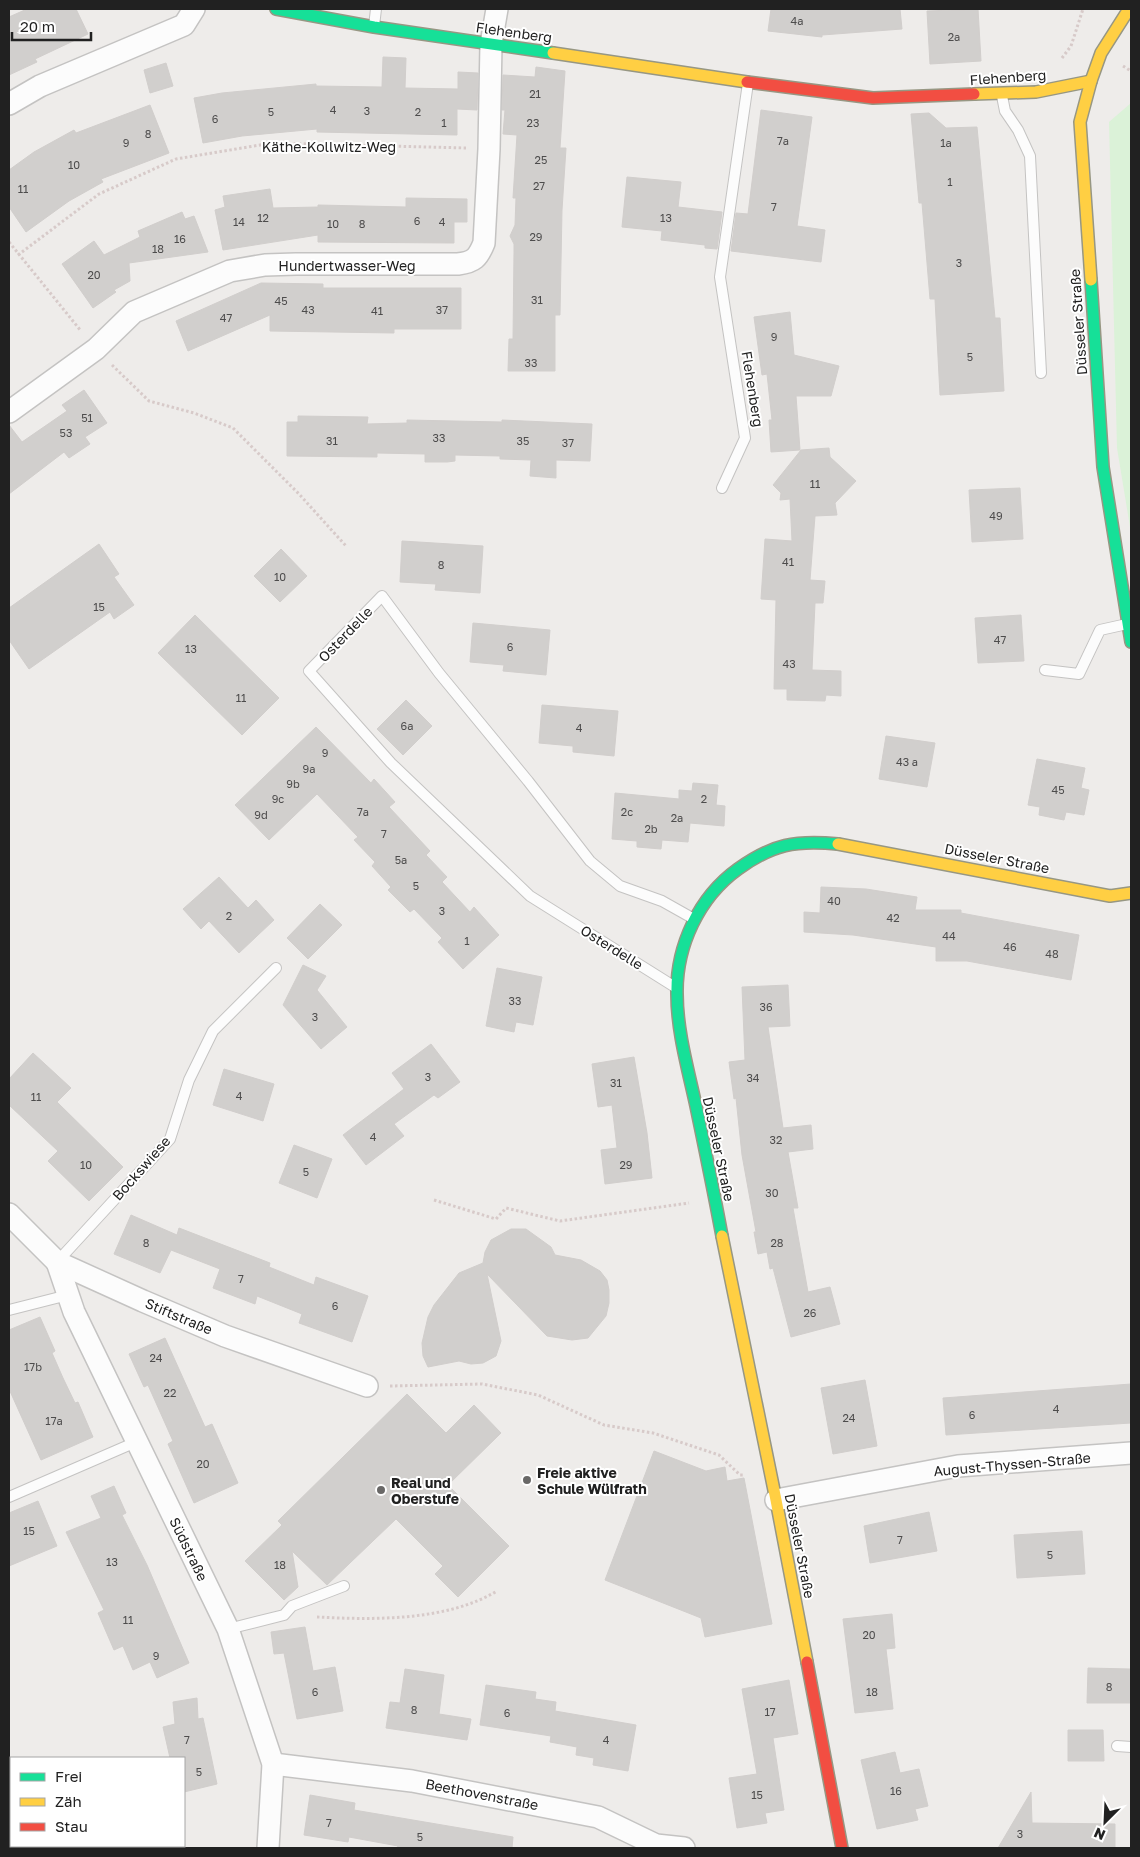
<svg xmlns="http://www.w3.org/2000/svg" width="1140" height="1857" font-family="'Golos Text',sans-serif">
	<rect width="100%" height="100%" fill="#eeecea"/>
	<polygon fill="#dbf2d8" points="1131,103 1131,533 1117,448 1109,122"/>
	<g fill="#d1cfcd" stroke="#d1cecc">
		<polygon points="27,9 76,9 88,34 35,59 37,62 9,75 9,17"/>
		<polygon points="771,9 900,9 902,29 822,35 822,37 768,31"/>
		<polygon points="978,9 981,61 930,64 927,11"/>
		<polygon points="383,57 406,58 405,88 458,89 458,72 478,73 477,110 457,109 457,135 317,132 317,129 242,136 203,143 194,98 222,93 316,84 316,86 382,87"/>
		<polygon points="166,63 173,86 150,93 144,70"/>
		<polygon points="536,67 565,71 560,148 566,148 562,210 560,315 555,315 555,371 508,371 509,339 513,339 514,252 514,244 510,236 515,225 516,198 513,198 517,135 503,134 505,110 502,110 503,75 535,77"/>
		<polygon points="150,105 169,153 101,179 103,182 69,201 26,232 9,207 9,170 34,152 74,130 76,133"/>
		<polygon points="761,110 812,117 797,226 825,230 821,262 731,251 736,213 748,214"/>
		<polygon points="929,113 946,128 977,127 995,318 1000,318 1004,391 940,395 935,299 930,299 922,203 919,203 911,114"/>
		<polygon points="627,177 681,182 678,207 722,212 717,249 705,248 705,245 661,240 662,231 622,227"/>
		<polygon points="270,189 273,208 318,207 318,205 406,207 406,198 467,199 467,222 454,222 454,243 318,242 318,235 223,250 215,210 225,207 223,196"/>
		<polygon points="182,212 185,219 194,216 208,252 129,263 130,281 114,290 116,292 93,308 62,264 94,241 104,255 140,237 138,231"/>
		<polygon points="261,283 323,284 323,288 461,288 461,329 394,329 394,333 270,331 270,315 188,351 176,321"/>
		<polygon points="790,312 794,355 839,366 831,396 796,396 800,450 771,452 769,420 772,420 767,374 762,375 754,317"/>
		<polygon points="84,390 107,423 85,437 90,444 69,458 64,452 9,494 9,425 22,442 67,411 62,405"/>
		<polygon points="298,416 368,417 367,424 407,423 407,420 502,422 502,420 592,424 590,461 556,460 556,478 530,476 531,460 500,459 500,456 455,455 455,461 447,462 425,462 425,454 377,453 377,457 287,456 287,422 298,422"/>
		<polygon points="829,448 830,457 856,481 835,503 837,515 815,516 810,580 825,581 823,603 815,603 812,670 841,671 841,696 826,695 825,701 787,700 787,689 774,689 776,600 761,599 765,539 792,541 790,499 780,500 781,493 773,485 801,450"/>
		<polygon points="1020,488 1023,539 972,542 969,490"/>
		<polygon points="402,541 483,546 480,593 435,590 436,584 400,582"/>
		<polygon points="99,544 119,574 114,577 134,605 114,619 110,612 29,669 9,640 9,608"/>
		<polygon points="281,549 307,576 280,602 254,576"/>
		<polygon points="195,615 279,698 242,735 158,653"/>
		<polygon points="1021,615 1024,661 978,663 975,618"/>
		<polygon points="473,623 550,630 546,675 503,671 504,665 470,662"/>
		<polygon points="406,700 432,726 403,755 377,729"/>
		<polygon points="542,705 618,711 614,756 573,752 573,746 539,743"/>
		<polygon points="316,727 371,783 374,779 395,802 389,807 430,851 426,855 447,877 442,882 470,912 474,907 499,935 463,969 438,942 442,938 414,909 410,912 388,890 391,887 372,866 375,862 354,840 358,837 317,794 269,840 235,805"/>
		<polygon points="886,736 935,743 927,787 879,779"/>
		<polygon points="1037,759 1085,768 1081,788 1089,790 1084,815 1066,812 1064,820 1039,815 1040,807 1028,805"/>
		<polygon points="693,783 718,785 716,805 725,806 724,826 690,823 688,842 662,840 661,849 637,847 637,841 612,839 615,793 679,799 679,790 692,791"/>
		<polygon points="219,877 248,908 256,900 274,920 239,953 209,921 201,929 183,909"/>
		<polygon points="821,887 866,889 917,897 915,910 961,910 961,913 1079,935 1071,980 967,961 936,961 936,947 853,935 804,932 804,912 820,913"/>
		<polygon points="320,904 342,925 308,959 287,938"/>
		<polygon points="303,965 326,976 317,990 347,1027 321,1049 283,1005"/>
		<polygon points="497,968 542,977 533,1025 516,1022 514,1032 486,1026"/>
		<polygon points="788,985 790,1026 768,1027 783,1128 811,1125 813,1149 788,1152 798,1208 793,1208 808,1292 830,1287 840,1324 791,1337 773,1268 770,1269 767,1252 758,1254 754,1232 756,1232 742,1155 736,1098 734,1099 729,1062 745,1060 742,987"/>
		<polygon points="431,1044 460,1082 438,1098 434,1095 394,1124 404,1136 366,1165 343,1135 404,1089 392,1073"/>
		<polygon points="33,1053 71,1088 57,1102 123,1167 89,1201 48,1161 58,1151 9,1105 9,1079"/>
		<polygon points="634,1057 647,1133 652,1178 605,1184 601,1150 617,1148 612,1105 598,1107 592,1064"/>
		<polygon points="224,1069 274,1084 263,1121 213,1105"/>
		<polygon points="294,1145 332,1159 317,1198 279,1183"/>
		<polygon points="131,1215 177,1235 179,1228 270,1263 269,1267 314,1285 316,1277 368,1296 352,1342 299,1323 302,1314 257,1296 255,1304 213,1288 220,1269 171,1250 160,1273 114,1254"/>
		<polygon points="511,1229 526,1229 551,1247 555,1255 581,1260 600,1271 607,1280 609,1290 609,1303 606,1316 588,1338 572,1340 547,1336 487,1274 501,1341 496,1356 483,1363 471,1364 459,1361 428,1367 423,1356 422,1343 428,1317 434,1305 459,1273 483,1263 485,1252 491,1240"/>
		<polygon points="40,1317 55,1351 52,1353 63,1378 75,1403 78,1402 93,1437 41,1460 9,1389 9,1330"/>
		<polygon points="165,1338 205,1427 212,1424 238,1483 194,1503 168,1444 173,1441 148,1385 144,1387 129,1354"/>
		<polygon points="865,1380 877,1446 833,1454 821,1388"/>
		<polygon points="1131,1384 1131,1423 946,1435 943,1398"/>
		<polygon points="407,1394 446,1433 474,1405 501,1433 448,1485 509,1546 458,1597 435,1574 443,1566 396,1519 327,1585 292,1551 298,1587 284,1600 245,1561 282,1525 278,1521"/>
		<polygon points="654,1451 706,1471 725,1467 727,1481 744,1478 772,1624 705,1637 701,1618 605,1580"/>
		<polygon points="114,1486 126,1513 122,1515 147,1565 189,1663 157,1678 150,1662 133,1670 123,1646 114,1650 98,1613 104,1610 66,1532 101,1518 91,1496"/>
		<polygon points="38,1501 57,1546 9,1566 9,1513"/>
		<polygon points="929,1512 937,1551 870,1563 864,1526"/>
		<polygon points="1082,1531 1085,1574 1017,1578 1014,1535"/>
		<polygon points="892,1614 895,1648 886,1649 893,1709 855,1713 843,1619"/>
		<polygon points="305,1627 313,1671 335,1667 343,1711 297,1719 284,1653 274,1654 271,1632"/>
		<polygon points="1088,1668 1130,1669 1130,1703 1087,1703"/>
		<polygon points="405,1669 444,1675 439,1714 471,1719 467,1740 386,1728 390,1702 400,1703"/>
		<polygon points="789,1680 798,1734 773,1738 784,1810 765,1813 767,1823 737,1828 729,1778 757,1774 742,1689"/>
		<polygon points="486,1685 536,1692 535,1699 556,1702 555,1711 636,1725 628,1771 593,1765 594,1758 576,1755 577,1747 550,1742 551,1736 480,1725"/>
		<polygon points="197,1698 198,1719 203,1718 217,1784 184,1792 184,1758 170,1758 163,1727 175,1724 173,1702"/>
		<polygon points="1068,1730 1103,1730 1104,1761 1068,1761"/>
		<polygon points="895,1752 900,1773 919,1769 928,1806 915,1809 918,1820 877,1829 861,1760"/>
		<polygon points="1031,1792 1032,1823 1115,1824 1115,1848 998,1848"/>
		<polygon points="310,1795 355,1803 354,1810 513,1837 512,1848 397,1848 398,1846 349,1837 348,1842 304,1835"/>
	</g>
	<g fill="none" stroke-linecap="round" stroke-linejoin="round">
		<g stroke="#c4c3c2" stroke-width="12">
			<g id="lane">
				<polyline points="374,26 376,9"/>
				<polyline points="1002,96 1005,111 1018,130 1030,156 1041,373"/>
				<polyline points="722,488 745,438 720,277 748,83"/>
				<polyline points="1045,670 1079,674 1100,630 1127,624"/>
				<polyline points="675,987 530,896 391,763 309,671 382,596 439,673 528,781 590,861 620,886 662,901 694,919"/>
				<polyline points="57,1262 170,1139 189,1080 213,1031 276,968"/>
				<polyline points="9,1310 68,1295"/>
				<polyline points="9,1497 136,1442"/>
				<polyline points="228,1629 284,1615 292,1606 344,1586"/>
				<polyline points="1117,1746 1131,1747"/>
			</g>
		</g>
		<g stroke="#c4c3c2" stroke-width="24">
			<g id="street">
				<polyline points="9,104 40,86 184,25 194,9"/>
				<path d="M9,412l87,-63 38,-37 96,-41 35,-6 31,-1h162c16,-2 20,-6 26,-21l5,-94 2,-105 6,-35"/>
				<polyline points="9,1214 57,1262 143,1301 225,1336 367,1386"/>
				<polyline points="57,1262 74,1312 228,1629 273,1764 268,1848"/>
				<polyline points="776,1500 958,1466 1131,1453"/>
				<polyline points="273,1764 412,1781 598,1817 656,1845 684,1848"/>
			</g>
		</g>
		<g stroke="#979783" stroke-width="14">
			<g id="fast">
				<polyline points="276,9 374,27 553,53"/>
				<polyline points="1091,280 1103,467 1131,642"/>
				<path d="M722,1236c-8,-43 -17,-87 -26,-130 -8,-37 -19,-75 -19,-112 -1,-48 22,-97 61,-125 35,-25 57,-29 100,-25"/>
			</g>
		</g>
		<g stroke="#979783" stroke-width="14">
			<g id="slow">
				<polyline points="553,53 747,82"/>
				<polyline points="974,94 1036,92 1091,81"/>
				<polyline points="1091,280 1080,122 1091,81 1101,53 1129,9"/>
				<polyline points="838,844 1110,896 1131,893"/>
				<polyline points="722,1236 776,1500 807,1662"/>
			</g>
		</g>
		<g stroke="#979783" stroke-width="14">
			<g id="jam">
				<polyline points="747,82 873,98 974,94"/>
				<polyline points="807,1662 842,1848"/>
			</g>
		</g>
		<g stroke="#d7cac9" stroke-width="3" stroke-dasharray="2.5 2.5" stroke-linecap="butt">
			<polyline points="1062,58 1071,46 1083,9"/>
			<polyline points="1123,66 1131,71"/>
			<polyline points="9,242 81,331"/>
			<polyline points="18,255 99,194 176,159 272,143 466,148"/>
			<polyline points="112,365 149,401 194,413 233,428 299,494 346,546"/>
			<polyline points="434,1200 496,1219 506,1208 560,1221 689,1203"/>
			<polyline points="390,1386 482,1384 538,1395 604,1425 653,1433 719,1455 740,1475 744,1475"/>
			<path d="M317,1617c58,3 130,4 180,-26"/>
		</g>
		<use href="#lane" stroke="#fcfcfc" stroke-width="10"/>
		<use href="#street" stroke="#fcfcfc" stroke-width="21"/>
		<use href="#fast" stroke="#16e098" stroke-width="11"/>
		<use href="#slow" stroke="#ffcf43" stroke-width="11"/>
		<use href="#jam" stroke="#f24e42" stroke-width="11"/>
	</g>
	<g fill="#696867" stroke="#fff" stroke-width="2">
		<circle cx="527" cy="1480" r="5"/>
		<circle cx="381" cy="1490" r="5"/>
	</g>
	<g text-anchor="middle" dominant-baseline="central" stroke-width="4" stroke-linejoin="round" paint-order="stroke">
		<g font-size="11" fill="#4d4c4c">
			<text x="797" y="20">4a</text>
			<text x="954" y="36">2a</text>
			<text x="535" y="93">21</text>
			<text x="333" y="109">4</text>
			<text x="367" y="110">3</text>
			<text x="271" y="111">5</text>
			<text x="418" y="111">2</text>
			<text x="215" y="118">6</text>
			<text x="444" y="122">1</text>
			<text x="533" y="122">23</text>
			<text x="148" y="133">8</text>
			<text x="783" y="140">7a</text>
			<text x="126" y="142">9</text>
			<text x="946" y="142">1a</text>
			<text x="541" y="159">25</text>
			<text x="74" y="164">10</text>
			<text x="950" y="181">1</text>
			<text x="539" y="185">27</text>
			<text x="23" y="188">11</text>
			<text x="774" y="206">7</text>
			<text x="263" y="217">12</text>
			<text x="666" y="217">13</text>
			<text x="417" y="220">6</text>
			<text x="239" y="221">14</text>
			<text x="442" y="221">4</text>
			<text x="333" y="223">10</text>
			<text x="362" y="223">8</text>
			<text x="536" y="236">29</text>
			<text x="180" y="238">16</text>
			<text x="158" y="248">18</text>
			<text x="959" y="262">3</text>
			<text x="94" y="274">20</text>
			<text x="537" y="299">31</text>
			<text x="281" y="300">45</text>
			<text x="308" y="309">43</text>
			<text x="442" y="309">37</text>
			<text x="377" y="310">41</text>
			<text x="226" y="317">47</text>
			<text x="774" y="336">9</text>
			<text x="970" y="356">5</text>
			<text x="531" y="362">33</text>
			<text x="87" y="417">51</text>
			<text x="66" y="432">53</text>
			<text x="439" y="437">33</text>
			<text x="332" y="440">31</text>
			<text x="523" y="440">35</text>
			<text x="568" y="442">37</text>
			<text x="815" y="483">11</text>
			<text x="996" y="515">49</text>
			<text x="788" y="561">41</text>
			<text x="441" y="564">8</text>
			<text x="280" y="576">10</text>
			<text x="99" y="606">15</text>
			<text x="1000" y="639">47</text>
			<text x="510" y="646">6</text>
			<text x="191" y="648">13</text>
			<text x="789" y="663">43</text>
			<text x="241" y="697">11</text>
			<text x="407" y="725">6a</text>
			<text x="579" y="727">4</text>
			<text x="325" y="752">9</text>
			<text x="907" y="761">43 a</text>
			<text x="309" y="768">9a</text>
			<text x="293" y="783">9b</text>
			<text x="1058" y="789">45</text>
			<text x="278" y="798">9c</text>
			<text x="704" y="798">2</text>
			<text x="363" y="811">7a</text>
			<text x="627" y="811">2c</text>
			<text x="261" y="814">9d</text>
			<text x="677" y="817">2a</text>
			<text x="651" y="828">2b</text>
			<text x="384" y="833">7</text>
			<text x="401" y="859">5a</text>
			<text x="416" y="885">5</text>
			<text x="834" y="900">40</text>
			<text x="442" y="910">3</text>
			<text x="229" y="915">2</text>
			<text x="893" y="917">42</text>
			<text x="949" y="935">44</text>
			<text x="467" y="940">1</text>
			<text x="1010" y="946">46</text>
			<text x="1052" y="953">48</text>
			<text x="515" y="1000">33</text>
			<text x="766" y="1006">36</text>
			<text x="315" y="1016">3</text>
			<text x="428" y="1076">3</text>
			<text x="753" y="1077">34</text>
			<text x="616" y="1082">31</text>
			<text x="239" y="1095">4</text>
			<text x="36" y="1096">11</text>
			<text x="373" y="1136">4</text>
			<text x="776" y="1139">32</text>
			<text x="86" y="1164">10</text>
			<text x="626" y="1164">29</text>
			<text x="306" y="1171">5</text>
			<text x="772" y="1192">30</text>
			<text x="146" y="1242">8</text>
			<text x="777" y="1242">28</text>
			<text x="241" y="1278">7</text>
			<text x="335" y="1305">6</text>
			<text x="810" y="1312">26</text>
			<text x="156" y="1357">24</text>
			<text x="33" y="1366">17b</text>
			<text x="170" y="1392">22</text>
			<text x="1056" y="1408">4</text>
			<text x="972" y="1414">6</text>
			<text x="849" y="1417">24</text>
			<text x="54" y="1420">17a</text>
			<text x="203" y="1463">20</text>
			<text x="29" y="1530">15</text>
			<text x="900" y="1539">7</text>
			<text x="1050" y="1554">5</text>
			<text x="112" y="1561">13</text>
			<text x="280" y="1564">18</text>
			<text x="128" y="1619">11</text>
			<text x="869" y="1634">20</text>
			<text x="156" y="1655">9</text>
			<text x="1109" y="1686">8</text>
			<text x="315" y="1691">6</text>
			<text x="872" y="1691">18</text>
			<text x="414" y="1709">8</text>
			<text x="770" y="1711">17</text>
			<text x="507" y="1712">6</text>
			<text x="187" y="1739">7</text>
			<text x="606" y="1739">4</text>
			<text x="199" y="1771">5</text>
			<text x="896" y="1790">16</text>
			<text x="757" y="1794">15</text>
			<text x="329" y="1822">7</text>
			<text x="1020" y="1833">3</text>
			<text x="420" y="1836">5</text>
		</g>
		<g font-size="14" fill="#212121" stroke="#fff">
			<text transform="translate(514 32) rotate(8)">Flehenberg</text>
			<text transform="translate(1008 77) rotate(-4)">Flehenberg</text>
			<text x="329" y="146">Käthe-Kollwitz-Weg</text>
			<text x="347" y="265">Hundertwasser-Weg</text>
			<text transform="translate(1078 322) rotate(-94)">Düsseler Straße</text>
			<text transform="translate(753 389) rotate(81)">Flehenberg</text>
			<text transform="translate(345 634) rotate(-46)">Osterdelle</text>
			<text transform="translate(997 858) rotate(11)">Düsseler Straße</text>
			<text transform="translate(612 947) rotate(32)">Osterdelle</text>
			<text transform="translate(719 1149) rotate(78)">Düsseler Straße</text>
			<text transform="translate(141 1168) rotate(-49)">Bockswiese</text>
			<text transform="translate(179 1316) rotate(23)">Stiftstraße</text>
			<text transform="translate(1012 1464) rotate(-5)">August-Thyssen-Straße</text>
			<text transform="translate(800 1546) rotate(79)">Düsseler Straße</text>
			<text transform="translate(189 1549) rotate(64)">Südstraße</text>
			<text transform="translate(482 1794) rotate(11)">Beethovenstraße</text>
		</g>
		<g font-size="14" font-weight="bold" fill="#212121" stroke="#fff" text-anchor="start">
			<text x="537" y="1472">Freie aktive<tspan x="537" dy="16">Schule Wülfrath</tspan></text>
			<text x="391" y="1482">Real und<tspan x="391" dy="16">Oberstufe</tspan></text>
		</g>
	</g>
	<rect width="1140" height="1857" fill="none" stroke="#212121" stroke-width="20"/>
	<rect x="10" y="1757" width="175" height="90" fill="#ffffff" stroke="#a6a6a6"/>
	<rect x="20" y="1773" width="25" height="8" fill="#16e098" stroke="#a6a6a6"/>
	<text x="55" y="1782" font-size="15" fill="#212121">Frei</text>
	<rect x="20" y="1798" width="25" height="8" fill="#ffcf43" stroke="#a6a6a6"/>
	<text x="55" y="1807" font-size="15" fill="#212121">Zäh</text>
	<rect x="20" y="1823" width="25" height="8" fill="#f24e42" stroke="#a6a6a6"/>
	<text x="55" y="1832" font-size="15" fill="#212121">Stau</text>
	<g transform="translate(1105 1822) rotate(204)" stroke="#ffffff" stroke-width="4" paint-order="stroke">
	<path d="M0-4L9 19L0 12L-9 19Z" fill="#212121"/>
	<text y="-8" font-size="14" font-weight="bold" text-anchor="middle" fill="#212121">N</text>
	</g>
	<path d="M12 32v8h79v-8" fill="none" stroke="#212121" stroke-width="2.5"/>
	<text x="20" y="32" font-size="15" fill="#212121" stroke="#ffffff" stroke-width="4" paint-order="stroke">20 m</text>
</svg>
